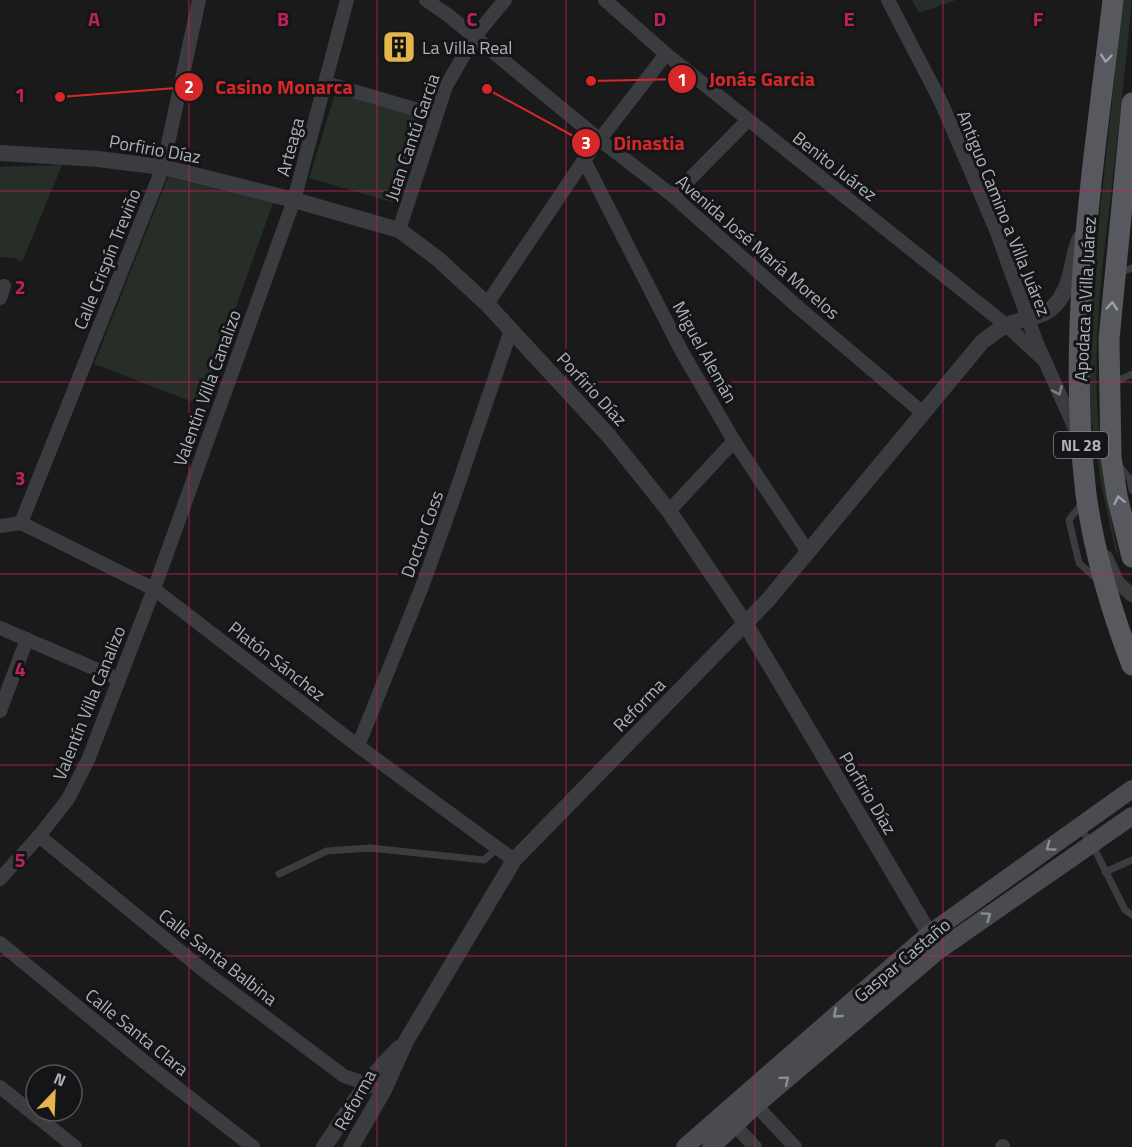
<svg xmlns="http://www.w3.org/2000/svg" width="1132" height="1147" font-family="'Titillium Web',sans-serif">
	<rect width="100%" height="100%" fill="#1a1a1b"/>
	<g fill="#262e27">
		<polygon points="912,0 956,0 919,13"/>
		<path d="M1123,0h9c-6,62 -13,124 -20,186 -9,72 -18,145 -15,217 2,46 11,104 21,149l-2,1 -16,-74 -5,-41 -7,-32 3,-111z"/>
		<polygon points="336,91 423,117 398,204 309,178"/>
		<polygon points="62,165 22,262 14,258 0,257 0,167"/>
		<polygon points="168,177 273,203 201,405 94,364"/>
	</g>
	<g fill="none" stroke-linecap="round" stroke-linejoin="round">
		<g stroke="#3b3c40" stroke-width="7">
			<polyline points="1118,273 1132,268"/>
			<polyline points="1113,383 1132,374"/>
			<polyline points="1119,466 1130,479 1132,490"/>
			<polyline points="1082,503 1069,520 1079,563 1098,580"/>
			<polyline points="1080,828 1092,844 1125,910 1132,915"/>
			<polyline points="1105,872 1132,860"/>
			<polyline points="279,874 327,851 370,848 484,860 498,848"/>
		</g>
		<g stroke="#3b3c40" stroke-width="14">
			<polyline points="426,0 448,15 600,140 673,196 799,308 923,413"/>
			<polyline points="605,0 666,54 1006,325 1044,360"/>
			<polyline points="888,0 941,102 996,230 1036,341 1076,431"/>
			<polyline points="326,83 435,115"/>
			<polyline points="584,160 682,352 734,441 808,552"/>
			<polyline points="673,196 748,120"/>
			<polyline points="399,230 446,86 475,36 505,0"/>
			<polyline points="0,298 4,286"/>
			<polyline points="487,304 584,160 666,54"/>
			<polyline points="669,511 734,441"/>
			<polyline points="21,523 163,167 199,0"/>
			<polyline points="0,526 21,523 154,589 358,746 514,860"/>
			<polyline points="1106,557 1118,583 1132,595"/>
			<polyline points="0,628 119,679"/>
			<polyline points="0,711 27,639"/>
			<polyline points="358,746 423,584 452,503 511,330"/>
			<polyline points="39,836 208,974 344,1076 375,1087"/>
			<polyline points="0,879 39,836 68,799 88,760 154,589 294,200 347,0"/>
			<polyline points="0,943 152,1068 253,1147"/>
			<polyline points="0,1087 75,1147"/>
			<polyline points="751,1100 795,1147"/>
			<polyline points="729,1119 755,1147"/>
			<polyline points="1002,1147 1003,1146"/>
		</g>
		<g stroke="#3b3c40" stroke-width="16">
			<polyline points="0,153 98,159 163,167 294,200 399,230 437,258 487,304 609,436 669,511 745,623 939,950"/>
			<path d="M324,1147c23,-34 45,-71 75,-99"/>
			<path d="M351,1147l33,-57 22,-49 108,-181 254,-260 214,-258c7,-5 15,-12 23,-16 22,-12 43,-3 59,-34 9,-17 8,-36 16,-54"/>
		</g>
		<g stroke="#494b50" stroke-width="18">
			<polyline points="685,1147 929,934 1132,789"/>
			<polyline points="711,1147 756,1105 939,950 1132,816"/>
		</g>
		<g stroke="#57595f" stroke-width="21">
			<path d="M1113,0c-19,164 -47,329 -27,494 8,58 25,116 46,171"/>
			<polyline points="1132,103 1109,339 1111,457 1117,496 1132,557"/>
		</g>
	</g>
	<defs><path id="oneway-chevron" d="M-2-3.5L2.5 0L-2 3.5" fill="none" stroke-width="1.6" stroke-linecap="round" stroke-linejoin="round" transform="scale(1.5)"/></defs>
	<g stroke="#9c9fa8">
		<use href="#oneway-chevron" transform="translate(1106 58) rotate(96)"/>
		<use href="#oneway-chevron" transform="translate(1112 306) rotate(-85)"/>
		<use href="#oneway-chevron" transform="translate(1119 500) rotate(-102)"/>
	</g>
	<use stroke="#7a7c83" href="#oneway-chevron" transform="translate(1058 391) rotate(66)"/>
	<g stroke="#8a8d95">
		<use href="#oneway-chevron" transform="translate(1050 847) rotate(144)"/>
		<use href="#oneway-chevron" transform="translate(987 916) rotate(-35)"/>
		<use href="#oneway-chevron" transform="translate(837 1014) rotate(139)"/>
		<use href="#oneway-chevron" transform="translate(785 1080) rotate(-40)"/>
	</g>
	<path fill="none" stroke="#c12060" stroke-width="1.5" stroke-opacity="0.55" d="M189,0v1147M377,0v1147M566,0v1147M755,0v1147M943,0v1147M0,191h1132M0,382h1132M0,574h1132M0,765h1132M0,956h1132"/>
	<defs>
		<g id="building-square" transform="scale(1.725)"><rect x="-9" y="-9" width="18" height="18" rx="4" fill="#e3b54a" stroke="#151517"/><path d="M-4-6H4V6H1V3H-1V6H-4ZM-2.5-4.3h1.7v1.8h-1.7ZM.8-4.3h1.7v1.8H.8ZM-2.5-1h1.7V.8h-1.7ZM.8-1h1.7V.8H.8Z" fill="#111"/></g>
	</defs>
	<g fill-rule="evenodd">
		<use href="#building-square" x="399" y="47"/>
	</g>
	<g text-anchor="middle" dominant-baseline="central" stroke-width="6" stroke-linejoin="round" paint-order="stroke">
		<rect fill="#151517" stroke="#7f8289" stroke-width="1.5" x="1054" y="432" width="54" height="26" rx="4.5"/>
		<g font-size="16" font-weight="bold" fill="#adb1ba">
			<text x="1081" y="445">NL 28</text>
		</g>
		<g font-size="18" fill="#adb1ba" stroke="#151517" text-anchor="start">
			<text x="422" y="47">La Villa Real</text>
		</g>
		<g font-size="18" fill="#adb1ba" stroke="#151517">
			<text transform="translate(412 137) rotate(-71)">Juan Cantú Garcia</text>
			<text transform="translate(290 147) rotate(-75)">Arteaga</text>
			<text transform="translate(155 149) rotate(10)">Porfirio Díaz</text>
			<text transform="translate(835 166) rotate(38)">Benito Juárez</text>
			<text transform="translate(1004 213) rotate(68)">Antiguo Camino a Villa Juárez</text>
			<text transform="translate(758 247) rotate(41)">Avenida José María Morelos</text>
			<text transform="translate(107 259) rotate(-68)">Calle Crispín Treviño</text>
			<text transform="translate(1085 299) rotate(-87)">Apodaca a Villa Juárez</text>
			<text transform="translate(705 352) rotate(61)">Miguel Alemán</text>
			<text transform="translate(207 388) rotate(-70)">Valentin Villa Canalizo</text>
			<text transform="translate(592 389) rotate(47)">Porfirio Díaz</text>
			<text transform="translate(422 534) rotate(-70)">Doctor Coss</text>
			<text transform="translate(277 661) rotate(38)">Platón Sánchez</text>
			<text transform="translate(89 703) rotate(-68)">Valentín Villa Canalizo</text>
			<text transform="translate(639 705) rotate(-46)">Reforma</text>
			<text transform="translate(868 793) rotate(59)">Porfirio Díaz</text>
			<text transform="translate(218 957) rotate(38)">Calle Santa Balbina</text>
			<text transform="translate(902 960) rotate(-40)">Gaspar Castaño</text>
			<text transform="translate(137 1032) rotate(39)">Calle Santa Clara</text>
			<text transform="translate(355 1100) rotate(-61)">Reforma</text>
		</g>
	</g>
	<g font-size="20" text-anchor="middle" font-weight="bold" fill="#c12060" stroke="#151517" stroke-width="6" stroke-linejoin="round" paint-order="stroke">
		<text x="94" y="26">A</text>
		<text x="283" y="26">B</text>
		<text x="472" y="26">C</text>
		<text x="660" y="26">D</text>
		<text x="849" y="26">E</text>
		<text x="1038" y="26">F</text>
		<text x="20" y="102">1</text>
		<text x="20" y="294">2</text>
		<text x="20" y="485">3</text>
		<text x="20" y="676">4</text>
		<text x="20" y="867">5</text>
	</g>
	<path fill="none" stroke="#d62828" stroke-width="2" d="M591 81L682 79M60 97L189 87M487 89L586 143"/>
	<g fill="#d62828" stroke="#151517" stroke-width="2">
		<circle cx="591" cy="81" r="6"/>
		<circle cx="60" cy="97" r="6"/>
		<circle cx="487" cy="89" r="6"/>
		<circle cx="682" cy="79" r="15"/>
		<circle cx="189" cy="87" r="15"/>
		<circle cx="586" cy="143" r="15"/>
	</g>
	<g font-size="18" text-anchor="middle" font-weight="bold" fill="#fff">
		<text x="682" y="86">1</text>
		<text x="189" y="93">2</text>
		<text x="586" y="149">3</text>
	</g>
	<g font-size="20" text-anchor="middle" font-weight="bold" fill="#d62828" stroke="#151517" stroke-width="6" stroke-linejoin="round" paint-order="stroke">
		<text x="762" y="86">Jonás Garcia</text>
		<text x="284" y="94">Casino Monarca</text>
		<text x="649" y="150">Dinastia</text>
	</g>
	<g transform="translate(54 1093) rotate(23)"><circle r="28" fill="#151517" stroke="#525358" stroke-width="1.5"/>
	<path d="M0-4.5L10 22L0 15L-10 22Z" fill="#e3b54a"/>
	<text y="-9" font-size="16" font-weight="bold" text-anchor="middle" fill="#adb1ba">N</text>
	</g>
</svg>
